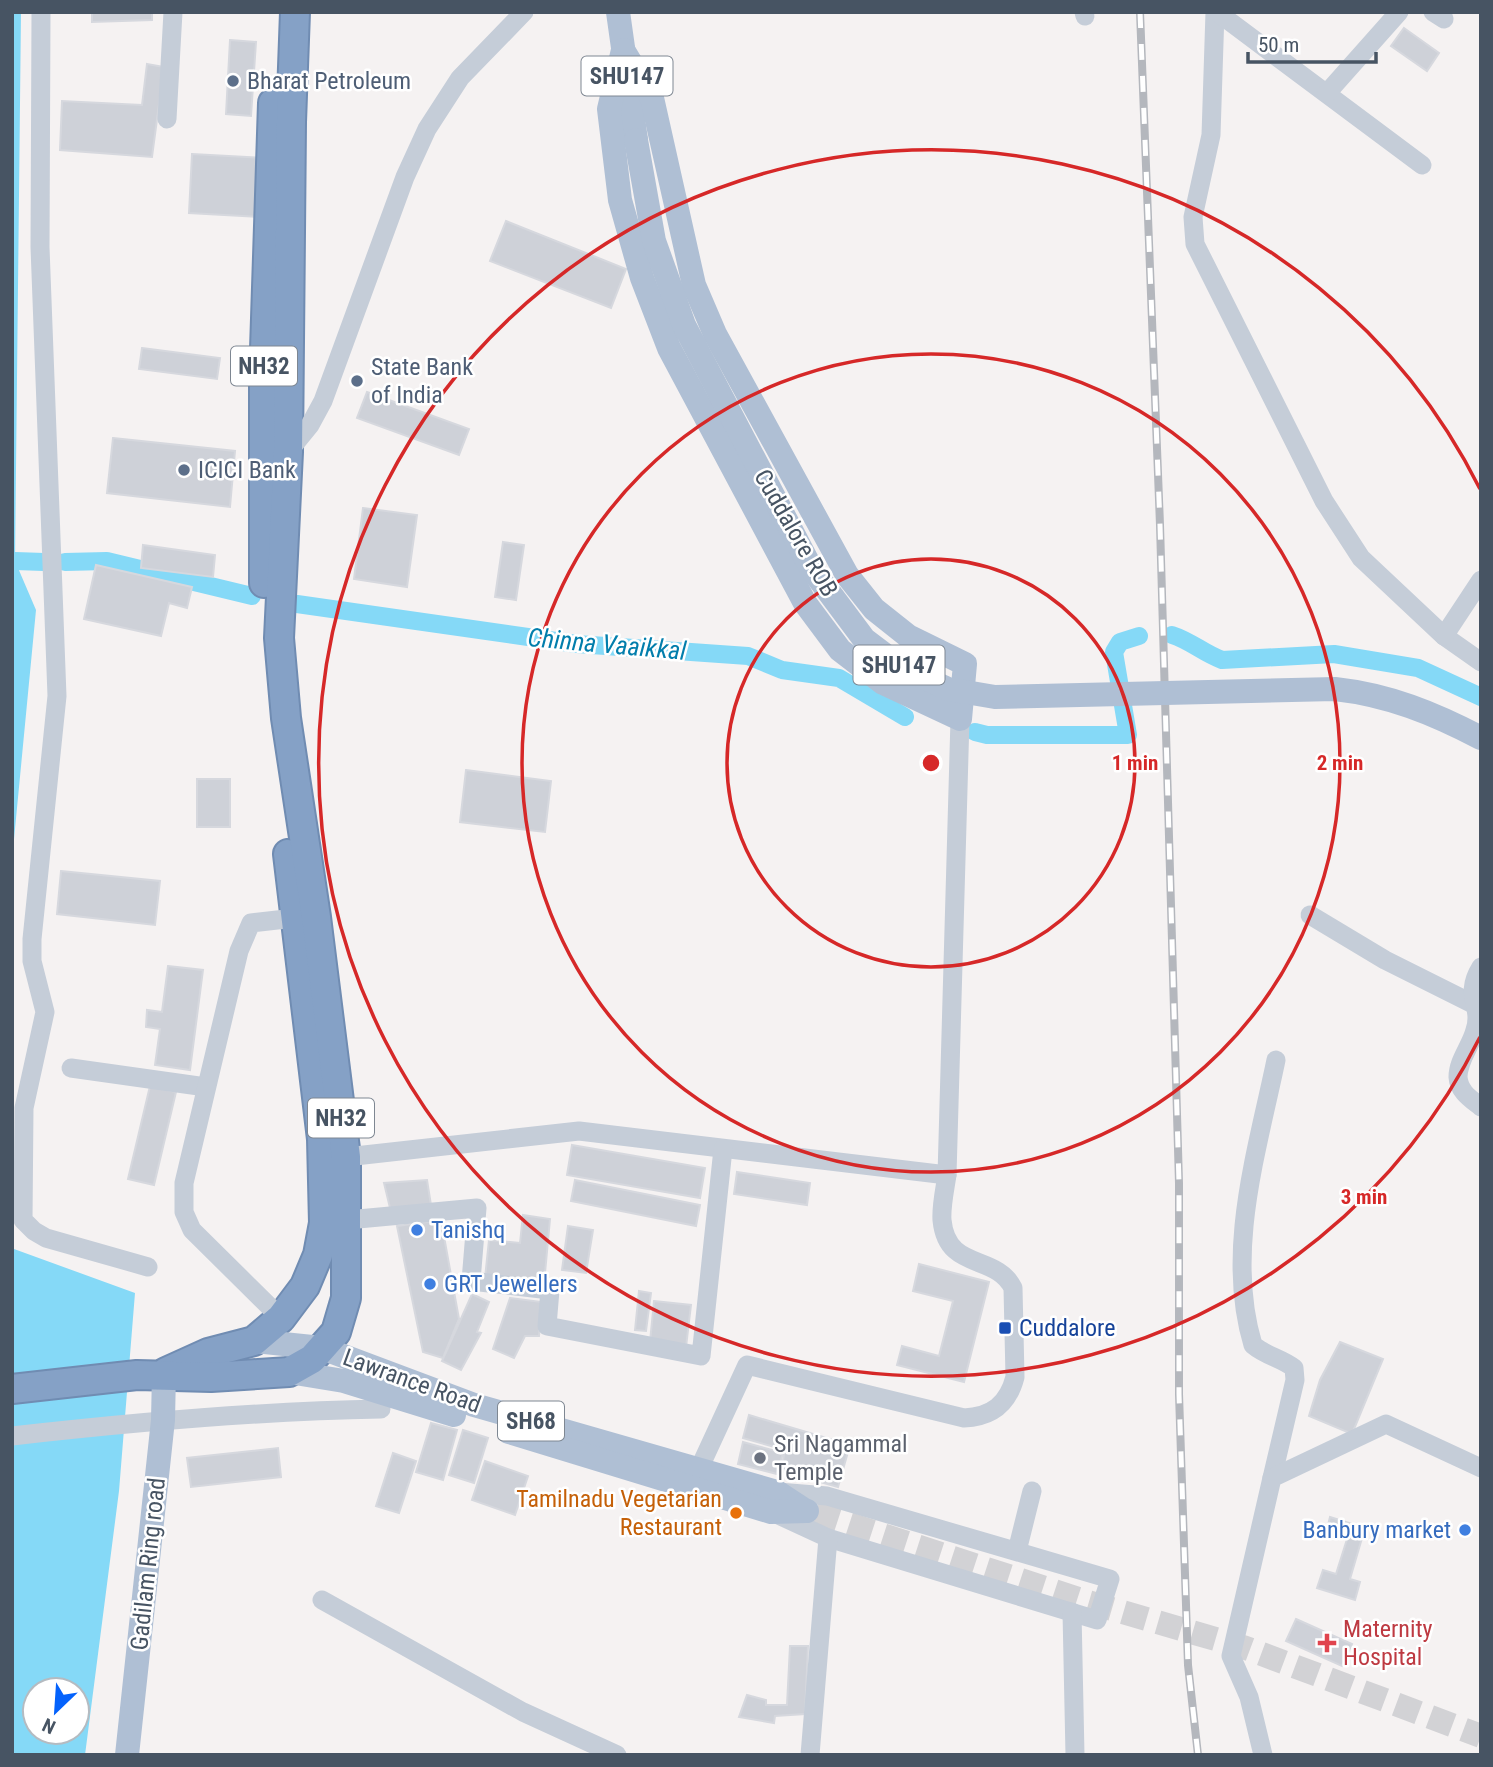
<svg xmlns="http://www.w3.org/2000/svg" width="1493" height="1767" font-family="'Roboto Condensed',sans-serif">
	<rect width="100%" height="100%" fill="#f5f2f2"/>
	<g fill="#85d9f7" fill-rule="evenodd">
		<polygon points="12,12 21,12 15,561 36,610 12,860"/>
		<path d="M12,1210l2,39 121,44 -16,198 -34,264h-73zM35,1690h42v42h-42z"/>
	</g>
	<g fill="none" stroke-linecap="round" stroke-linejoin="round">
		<g stroke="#85d9f7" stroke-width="18">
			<polyline points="15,561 44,562"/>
			<polyline points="65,562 107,561 252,596"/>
			<polyline points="297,604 577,644 748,656 782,670 839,678 905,717"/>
			<path d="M1172,635c19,6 31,18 50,25l112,-6 84,14 63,29"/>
			<polyline points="975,732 987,735 1128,735 1114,652 1120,642 1139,636"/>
		</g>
	</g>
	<g fill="#ced1d8" stroke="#d6d8de" stroke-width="2">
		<polygon points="92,12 152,12 152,20 92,22"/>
		<polygon points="1404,28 1439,53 1427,71 1391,46"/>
		<polygon points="230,40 256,42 251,116 226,114"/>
		<polygon points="147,64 164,67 152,157 60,150 62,101 142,105"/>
		<polygon points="192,154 265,158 262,217 189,213"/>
		<polygon points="506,221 626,269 611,308 490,261"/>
		<polygon points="142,348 220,358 217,379 139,369"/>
		<polygon points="367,392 469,429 459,455 357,418"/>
		<polygon points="113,438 235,451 230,507 107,493"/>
		<polygon points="363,508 417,515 407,587 354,579"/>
		<polygon points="503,542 524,545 516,600 495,597"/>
		<polygon points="143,545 215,555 213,577 141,568"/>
		<polygon points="96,565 192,587 187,608 169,603 161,636 84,619"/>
		<polygon points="466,770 551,781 545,832 460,822"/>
		<rect x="197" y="779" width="33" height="48"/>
		<polygon points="61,871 160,881 155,925 57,914"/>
		<polygon points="168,966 203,970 190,1070 155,1065 160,1029 146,1027 147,1010 162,1012"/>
		<polygon points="150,1086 176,1092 154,1185 128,1179"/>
		<polygon points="572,1145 705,1168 700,1198 567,1175"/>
		<polygon points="737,1172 810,1183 807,1205 734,1194"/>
		<polygon points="427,1180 431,1205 390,1208 384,1183"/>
		<polygon points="575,1180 700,1205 696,1226 571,1201"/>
		<polygon points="523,1215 550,1219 544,1284 485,1278 489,1240 520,1243"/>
		<polygon points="441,1220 459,1319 443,1358 423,1352 397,1226"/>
		<polygon points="568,1226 593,1230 586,1273 562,1270"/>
		<polygon points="919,1264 989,1282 964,1382 897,1365 902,1346 939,1356 953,1301 913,1291"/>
		<polygon points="639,1291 651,1293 646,1331 635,1330"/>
		<polygon points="472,1294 489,1302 477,1332 481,1333 461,1370 442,1361"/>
		<polygon points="510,1298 542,1302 539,1336 525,1336 514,1358 493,1349"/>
		<polygon points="654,1301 691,1305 686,1347 650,1342"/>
		<polygon points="1340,1342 1383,1359 1352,1434 1309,1416 1320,1380"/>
		<polygon points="749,1415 850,1445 838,1487 781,1471 785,1450 743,1438"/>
		<polygon points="431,1423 457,1430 443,1480 416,1472"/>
		<polygon points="463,1430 488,1438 474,1483 449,1475"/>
		<polygon points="743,1442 783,1453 777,1474 738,1464"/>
		<polygon points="278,1448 281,1477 191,1487 187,1458"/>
		<polygon points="393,1453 416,1461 399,1513 376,1506"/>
		<polygon points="485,1461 528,1476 515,1515 472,1500"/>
		<polygon points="1330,1517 1365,1528 1350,1579 1360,1582 1355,1600 1317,1588 1323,1570 1336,1574 1348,1536 1327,1529"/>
		<polygon points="1296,1619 1352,1644 1342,1666 1286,1641"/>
		<polygon points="790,1646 808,1646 805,1714 775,1716 774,1723 739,1717 747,1695 766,1700 766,1705 787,1705"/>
	</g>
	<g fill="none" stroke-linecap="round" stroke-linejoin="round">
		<polyline stroke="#d2d2d5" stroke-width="24" stroke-dasharray="24 12" stroke-linecap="butt" points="815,1513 1088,1602 1243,1647 1481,1736"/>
		<g stroke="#708cb2" stroke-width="32">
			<g id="highway">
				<polyline points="264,583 264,380 273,103"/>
				<polyline points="166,1372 208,1353 254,1341 281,1318 305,1286 318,1255 324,1223 322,1139 288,854"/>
				<polyline points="12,1389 137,1375 211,1377 289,1372 312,1359 336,1332 346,1298 346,1157 316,917 286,718 279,638 288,452 291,122 295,12"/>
			</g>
		</g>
		<g stroke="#c5cdd8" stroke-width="19">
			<polyline points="41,12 40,247 57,696 32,939 32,961 45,1012 24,1108 23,1220 34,1231 46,1238 148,1267"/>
			<polyline points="1084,12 1085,16"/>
			<polyline points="1215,12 1211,135 1193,217 1195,244 1324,501 1361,558 1444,636 1481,662"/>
			<polyline points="1217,12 1422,165"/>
			<polyline points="1433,12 1444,19"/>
			<polyline points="1327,93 1399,12"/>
			<polyline points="167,119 173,12"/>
			<polyline points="288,452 310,425 323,401 405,177 427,129 460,78 524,12"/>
			<polyline points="1444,636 1481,580"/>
			<polyline points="1310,915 1385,960 1473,1004"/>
			<path d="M1481,967c-18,29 2,39 -6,63 -4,16 -17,30 -17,47 1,15 13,22 23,30"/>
			<polyline points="71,1068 206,1087"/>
			<polyline points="346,1157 579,1131 947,1175"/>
			<polyline points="347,1220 477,1208 471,1281 550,1290 547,1326 701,1356 723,1149"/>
			<polyline points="281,1318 192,1230 184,1212 184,1183 239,951 251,923 295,918"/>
			<path d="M12,1436c123,-14 245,-25 369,-27"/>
			<path d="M699,1469l48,-104 217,53c28,-1 44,-14 51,-41l-2,-89c-17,-35 -66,-16 -71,-68 -1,-14 3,-31 5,-45l13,-456"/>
			<path d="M1272,1478l23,-98 -1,-12c-13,-10 -28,-12 -41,-23 -28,-93 4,-193 23,-285"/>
			<polyline points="772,1512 828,1538 1097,1620 1110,1579 827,1496 778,1492"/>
			<polyline points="1017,1551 1032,1491"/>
			<polyline points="322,1600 523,1712 617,1755"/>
			<polyline points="1072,1612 1075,1755"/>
			<polyline points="810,1755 828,1538"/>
			<polyline points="1263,1755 1249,1697 1231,1656 1272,1478 1386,1424 1481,1468"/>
		</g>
		<g stroke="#afbfd4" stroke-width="24">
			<polyline points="618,12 636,140"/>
			<polygon points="623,50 652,98 694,285 715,334 847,575 874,609 908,636 965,664 960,719 883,683 840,650 805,603 669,348 642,278 620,200 609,109"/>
			<polyline points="254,1341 322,1348 474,1405 777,1492 806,1511"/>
			<polyline points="289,1372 344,1381 454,1415"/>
			<polyline points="509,1432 771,1512 807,1511"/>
			<polyline points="127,1755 163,1420 164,1373"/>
		</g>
		<use href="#highway" stroke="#85a1c6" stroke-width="28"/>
		<g stroke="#b4b7bd" stroke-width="8">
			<polyline id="rail" points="1140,12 1160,525 1179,1183 1179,1394 1188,1665 1198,1755"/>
		</g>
		<use href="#rail" stroke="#fff" stroke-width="5" stroke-dasharray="16" stroke-linecap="butt"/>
		<path stroke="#afbfd4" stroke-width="24" d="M636,140l18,101 30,84 127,243 53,71 37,28 47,22 47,8 340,-8c54,6 98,24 146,49"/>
	</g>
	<g fill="none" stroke="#d62828" stroke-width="3.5">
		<circle cx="931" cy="763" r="204"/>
		<circle cx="931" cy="763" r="409"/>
		<path d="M1480 1037A613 613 0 1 1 1480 489"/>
	</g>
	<g fill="#5c6f8a" stroke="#fff" stroke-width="2.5">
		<circle cx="233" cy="81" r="7"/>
		<circle cx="357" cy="381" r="7"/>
		<circle cx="184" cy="470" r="7"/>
	</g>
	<g fill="#3f7fe0" stroke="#fff" stroke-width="2.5">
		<circle cx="417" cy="1230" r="7"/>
		<circle cx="430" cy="1284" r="7"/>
		<circle cx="1465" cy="1530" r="7"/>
	</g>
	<rect fill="#1a4fb4" stroke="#fff" stroke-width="2.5" x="998" y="1321" width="14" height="14" rx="3.5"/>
	<circle fill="#6b7280" stroke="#fff" stroke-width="2.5" cx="760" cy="1458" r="7"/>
	<circle fill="#e8710a" stroke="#fff" stroke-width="2.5" cx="736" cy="1513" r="7"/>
	<path fill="#e0444e" stroke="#fff" stroke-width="2.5" d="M1323.5 1632.5h7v7h7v7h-7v7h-7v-7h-7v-7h7z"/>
	<g text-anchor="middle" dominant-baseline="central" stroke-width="5" stroke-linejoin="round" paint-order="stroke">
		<g fill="#fff" stroke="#7e8792" stroke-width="2">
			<rect x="581.5" y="56.5" width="91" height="39" rx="5"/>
			<rect x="231" y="346.5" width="66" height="39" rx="5"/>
			<rect x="853.5" y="645.5" width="91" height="39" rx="5"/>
			<rect x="308" y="1098.5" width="66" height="39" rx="5"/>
			<rect x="498" y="1401.5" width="66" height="39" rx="5"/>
		</g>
		<g font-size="23" font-weight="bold" fill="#475463">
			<text x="627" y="76">SHU147</text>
			<text x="264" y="366">NH32</text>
			<text x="899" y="665">SHU147</text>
			<text x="341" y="1118">NH32</text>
			<text x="531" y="1421">SH68</text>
		</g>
		<g font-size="24" fill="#4e5e75" stroke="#fff" text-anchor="start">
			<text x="247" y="81">Bharat Petroleum</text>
			<text x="371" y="367">State Bank<tspan x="371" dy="28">of India</tspan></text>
			<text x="198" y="470">ICICI Bank</text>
		</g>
		<g font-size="24" fill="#475463" stroke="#fff">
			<text transform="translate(796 533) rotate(60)">Cuddalore ROB</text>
			<text transform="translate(412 1381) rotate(20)">Lawrance Road</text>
			<text transform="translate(148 1564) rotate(-84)">Gadilam Ring road</text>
		</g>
		<g font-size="24" fill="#366cbe" stroke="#fff" text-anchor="start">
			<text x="431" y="1230">Tanishq</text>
			<text x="444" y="1284">GRT Jewellers</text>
			<text x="1451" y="1530" text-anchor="end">Banbury market</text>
		</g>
		<g font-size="24" fill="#164399" stroke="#fff" text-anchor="start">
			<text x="1019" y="1328">Cuddalore</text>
		</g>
		<g font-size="24" fill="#5b616d" stroke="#fff" text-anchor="start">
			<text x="774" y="1444">Sri Nagammal<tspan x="774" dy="28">Temple</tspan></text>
		</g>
		<g font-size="24" fill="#c56008" stroke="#fff" text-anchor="end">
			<text x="722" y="1499">Tamilnadu Vegetarian<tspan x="722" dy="28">Restaurant</tspan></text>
		</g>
		<g font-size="24" fill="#be3a42" stroke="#fff" text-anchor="start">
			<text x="1343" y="1629">Maternity<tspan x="1343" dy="28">Hospital</tspan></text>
		</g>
		<g font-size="26" font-style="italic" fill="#027eac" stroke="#fff">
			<text transform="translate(607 644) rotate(5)">Chinna Vaaikkal</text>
		</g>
	</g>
	<circle cx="931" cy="763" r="10" fill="#d62828" stroke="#fff" stroke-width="3.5"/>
	<g font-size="21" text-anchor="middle" font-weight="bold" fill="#d62828" stroke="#fff" stroke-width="5" stroke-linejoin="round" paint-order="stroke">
		<text x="1135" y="770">1 min</text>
		<text x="1340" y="770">2 min</text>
		<text x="1364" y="1204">3 min</text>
	</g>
	<rect width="1493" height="1767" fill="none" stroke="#475463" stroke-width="28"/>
	<g transform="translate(56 1711) rotate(205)"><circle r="33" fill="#ffffff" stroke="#b5bbc1" stroke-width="2"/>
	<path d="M0-5L12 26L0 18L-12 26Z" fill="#0462fc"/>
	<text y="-10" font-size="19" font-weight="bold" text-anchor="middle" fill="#475463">N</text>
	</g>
	<path d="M1248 52v10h128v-10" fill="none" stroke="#475463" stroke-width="3.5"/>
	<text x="1258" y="52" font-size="21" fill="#475463" stroke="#ffffff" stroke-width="5" paint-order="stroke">50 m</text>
</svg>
